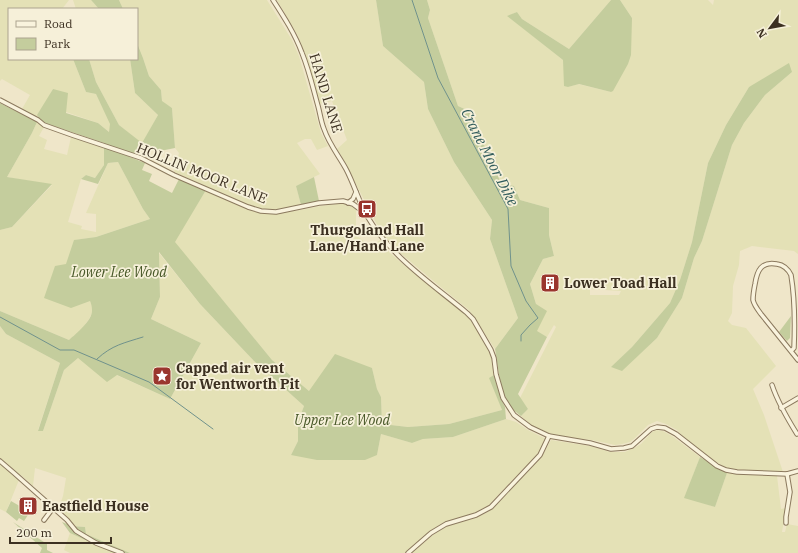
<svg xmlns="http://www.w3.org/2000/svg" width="798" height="553" font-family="'IBM Plex Serif',serif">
	<rect width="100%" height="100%" fill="#efe6c9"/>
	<g fill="#e4e1b6" fill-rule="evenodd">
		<polygon points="0,0 69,0 62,9 9,9 9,59 73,59 86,92 96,94 111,124 109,132 98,123 66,112 53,89 37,117 22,109 30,95 2,79 0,81"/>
		<polygon points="73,0 91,0 99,9 76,9"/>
		<polygon points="119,0 267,0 292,40 299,56 321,133 328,146 317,150 311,139 305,139 297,143 320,174 296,186 301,205 274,210 268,210 260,209 246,204 174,172 179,153 175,148 172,108 162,102 161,90 149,76 143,58 137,43 137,9 123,9"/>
		<polygon points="277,0 376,0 383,46 424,82 428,109 454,162 492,220 490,239 518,318 495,349 469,310 437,284 392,246 376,223 341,155 337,149 347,140 332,101 319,104 310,69 298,36"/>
		<path d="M427,0h184l-42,49 -47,-30 -5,-7 -9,4 55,44 5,27 10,-3 33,8 21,-74 -12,-18h88l5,5 1,-5h84v254l-4,-3 -42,-5 -12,5 -1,14 -6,21 -1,27 -4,8 4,4 14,3 30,38 -23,23 11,26 19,57 -46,-2 -11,-2 -25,-16 -11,-8 -13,-14 -11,-6 -9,-3 -9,4 -13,13 -5,4 -8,2 -7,1 -23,-5 -26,-2 -15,-4 -19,-8 -11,-10 7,-7 -8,-11 36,-71 -2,-2 -7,12 -10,-5 -1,-28 -6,-20 13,-25 11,-3 -5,-21v-27l-29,-8 -6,-14 -13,-3 -32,-72 -11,-5 -30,-88 2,-8zM792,72l-27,23 -21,28 -12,22 -30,96 -8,17 -12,40 -25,40 -35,32 -10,-3 20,-20 38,-44 10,-23 12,-38 16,-79 18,-38 23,-38zM590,289l30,2h1l-2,4h-29z"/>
		<polygon points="89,59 130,59 135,93 158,115 142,144 119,125 96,82"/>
		<polygon points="37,122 44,127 39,136 47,140 44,149 67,155 71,137 104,148 104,165 95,178 86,175 81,179 68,222 82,226 81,229 96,232 96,214 86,213 108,163 118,162 143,209 150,219 96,237 75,240 93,311 89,319 81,330 69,340 0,311 0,230 12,227 52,185 7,177 32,133"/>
		<polygon points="206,190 246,208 270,214 301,210 321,206 345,203 356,209 356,235 371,247 380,240 390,253 411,271 463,311 468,316 488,347 491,356 494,375 490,378 502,410 449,424 408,427 382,424 381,397 377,389 372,368 309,391 272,360 174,242"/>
		<polygon points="159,253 200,304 254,361 304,406 298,422 298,441 291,455 377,455 381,434 412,443 423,439 453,437 506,419 516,422 528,430 546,439 535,458 524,468 488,506 474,513 441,524 429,532 406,553 130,553 86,534 85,527 75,526 58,510 63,496 66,478 35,468 33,486 21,475 6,512 0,509 0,326 6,334 60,363 38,430 43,431 64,370 78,358 170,399 201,343 151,319 160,297"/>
		<polygon points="656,430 663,431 672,436 700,457 685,497 715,507 727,473 777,476 781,509 786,508 782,532 785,532 787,524 798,526 798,553 412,553 433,535 447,526 476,518 488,512 498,503 541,458 551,440 590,446 610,452 625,452 634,448 641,444 652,432"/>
		<polygon points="70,533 114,553 70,553 64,550"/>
	</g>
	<g fill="#c4cd9d">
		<polygon points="91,0 119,0 123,9 99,9"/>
		<path d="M376,0h51l3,10 -2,8 30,88 11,5 32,72 13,3 6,14 29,8v27l5,21 -11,3 -13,25 6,20 11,7 -10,20 10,6 -29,57 10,15 -7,7c-4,-3 -9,-7 -12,-11 -9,-13 -11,-40 -14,-56l23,-31 -28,-79 2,-19 -38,-58 -26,-53 -4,-27 -41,-36z"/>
		<polygon points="611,0 620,0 632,18 631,55 628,64 613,91 611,92 579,84 568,87 564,86 563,60 507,16 517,12 522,19 569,49"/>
		<path d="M137,43l6,15 6,18 12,14 1,11 10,7 3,40 -15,3 -18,-7 -4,10 -7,-1 -1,4 15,6 -3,7 10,4 -3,7 23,12 7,-14 27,11 -31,52 97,118 37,31 26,-37 37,14 5,21 4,8 1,27 26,3 41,-3 53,-14 -13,-32 5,-3 7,24 4,8 1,12 -53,18 -30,2 -11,4 -31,-9 -4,21 -12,5h-48l-26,-5 7,-14v-19l6,-16 -50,-45 -54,-57 -41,-52 1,45 -9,22 50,24 -31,56 -53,-24 -10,7 -29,-24 -14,12 -21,61h-5l22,-68 -54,-29 -6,-8v-15l69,29c7,-6 24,-20 23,-30 0,-3 -1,-7 -2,-9l-19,7 -27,-10 11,-32 11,-2 8,-24 22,-3 54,-18 -7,-10 -25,-47 -10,1 -10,21 -17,-5 5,-4 9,3 9,-13v-22l-59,-20 -5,-4 -3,-4 16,-26 15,4 -2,20 32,10 11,9 1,-8 -14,-30 -10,-2 -13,-33h16l7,23 23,43 23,18 16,-28 -23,-22 -5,-34h7z"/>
		<polygon points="789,63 792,72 765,95 744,123 732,145 702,241 694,258 682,298 657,338 622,371 611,367 632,347 670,303 680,280 692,242 708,163 726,125 749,87"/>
		<polygon points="0,103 37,122 32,133 7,177 52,184 12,227 0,230"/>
		<polygon points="314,177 319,201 301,205 296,186"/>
		<polygon points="791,316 790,338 787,341 779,332"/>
		<polygon points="700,457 727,473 715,507 684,498"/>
		<polygon points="11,501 30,512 24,521 19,518 17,521 6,512"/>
		<polygon points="13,522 47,544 47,550 53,553 40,553 42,548"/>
		<polygon points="62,522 72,526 85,527 86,534 130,553 114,553 70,533"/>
	</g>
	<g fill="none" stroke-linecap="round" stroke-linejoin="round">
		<g stroke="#70928c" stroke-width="1">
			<polyline points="412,0 438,78 508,209 511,266 526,301 538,318 530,325 521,335 521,341"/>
			<polyline points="0,317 60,350 74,350 149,382 213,429"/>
			<path d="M97,359c15,-14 27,-16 46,-22"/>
		</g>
		<g stroke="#8b795e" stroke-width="5.5">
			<g id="minor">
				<path d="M273,0c11,17 22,34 29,53 7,17 11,35 16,53 2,7 3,16 6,23 5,15 15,27 22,40 8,15 13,33 21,47 25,42 64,67 100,97l6,6 18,31 3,8 2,16 7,24 11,17 16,12 19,9 41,7 21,6 13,-1 8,-2 19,-17 6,-2 8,1 11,6 41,32 9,4 11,2 50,2 11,-3"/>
				<polyline points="0,100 38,120 44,125 72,135 141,158 174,175 248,207 261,211 276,212 319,203 343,201 353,204 365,213"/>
				<polyline points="348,203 353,199 356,192"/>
				<path d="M791,351l3,-3c1,-25 1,-49 -3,-73 -3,-6 -7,-10 -14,-11 -16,-3 -20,7 -22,20 -1,5 -2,11 -2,16 1,5 5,10 8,14l37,46"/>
				<path d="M772,385c6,18 15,33 25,49"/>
				<polyline points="781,408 798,398"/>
				<polyline points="0,461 14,473 67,520 76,531 96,543 122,553"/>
				<polyline points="44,520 53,508"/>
				<polyline points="786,523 786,517 790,492 787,474"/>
				<polyline points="408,553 431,533 446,524 476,515 491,507 540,455 549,436"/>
			</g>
		</g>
		<use href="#minor" stroke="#f9f3dd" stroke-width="3.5"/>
	</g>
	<defs>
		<g id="bus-square" transform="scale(1)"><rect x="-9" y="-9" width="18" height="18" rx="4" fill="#9a362e" stroke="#f6f0d9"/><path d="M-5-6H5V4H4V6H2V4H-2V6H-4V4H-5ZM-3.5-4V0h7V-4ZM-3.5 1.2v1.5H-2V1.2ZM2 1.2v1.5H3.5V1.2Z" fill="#fff"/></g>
		<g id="building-square" transform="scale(1)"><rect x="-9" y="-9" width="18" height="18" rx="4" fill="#9a362e" stroke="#f6f0d9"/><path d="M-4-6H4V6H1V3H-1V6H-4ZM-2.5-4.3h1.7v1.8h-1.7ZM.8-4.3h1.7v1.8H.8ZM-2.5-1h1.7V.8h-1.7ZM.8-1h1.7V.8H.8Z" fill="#fff"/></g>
		<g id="sight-square" transform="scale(1)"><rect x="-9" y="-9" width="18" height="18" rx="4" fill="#9a362e" stroke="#f6f0d9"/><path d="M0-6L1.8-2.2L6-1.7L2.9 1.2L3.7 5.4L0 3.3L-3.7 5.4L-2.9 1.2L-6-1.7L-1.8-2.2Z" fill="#fff"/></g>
	</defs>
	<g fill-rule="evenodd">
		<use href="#bus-square" x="367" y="209"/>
		<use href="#building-square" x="550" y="283"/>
		<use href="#sight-square" x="162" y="376"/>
		<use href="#building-square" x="28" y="506"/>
	</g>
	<g text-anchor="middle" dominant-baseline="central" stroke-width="3.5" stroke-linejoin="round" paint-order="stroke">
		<g font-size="14" fill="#3c3021" stroke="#f6f0d9">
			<text transform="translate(326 93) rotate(73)">HAND LANE</text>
			<text transform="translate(202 173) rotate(22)">HOLLIN MOOR LANE</text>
		</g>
		<g font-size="14" font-weight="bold" fill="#3c3021" stroke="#f6f0d9" text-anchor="start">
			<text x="367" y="230" text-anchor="middle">Thurgoland Hall<tspan x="367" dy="16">Lane/Hand Lane</tspan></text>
			<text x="564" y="283">Lower Toad Hall</text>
			<text x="176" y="368">Capped air vent<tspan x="176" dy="16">for Wentworth Pit</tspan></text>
			<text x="42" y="506">Eastfield House</text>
		</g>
		<g font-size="14" font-style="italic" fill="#485828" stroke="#f6f0d9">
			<text x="119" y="272">Lower Lee Wood</text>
			<text x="342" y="420">Upper Lee Wood</text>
		</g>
		<g font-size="15" font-style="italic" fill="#305b5b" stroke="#f6f0d9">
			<text transform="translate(490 157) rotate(63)">Crane Moor Dike</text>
		</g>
	</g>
	<rect x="8" y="8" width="130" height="52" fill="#f6f0d9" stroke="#aca38f"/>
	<rect x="16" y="21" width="20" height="6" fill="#f9f3dd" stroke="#aca38f"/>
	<text x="44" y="28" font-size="12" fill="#3c3021">Road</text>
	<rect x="16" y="38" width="20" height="12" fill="#c4cd9d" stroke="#aca38f"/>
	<text x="44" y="48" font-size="12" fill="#3c3021">Park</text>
	<g transform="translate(770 28) rotate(238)" stroke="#f6f0d9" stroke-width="3" paint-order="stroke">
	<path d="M0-3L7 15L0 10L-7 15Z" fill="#3c3021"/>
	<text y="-6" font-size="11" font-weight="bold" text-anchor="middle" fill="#3c3021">N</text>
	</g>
	<path d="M10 537v6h101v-6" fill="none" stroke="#3c3021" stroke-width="2"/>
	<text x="16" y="537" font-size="12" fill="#3c3021" stroke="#f6f0d9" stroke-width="3" paint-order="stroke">200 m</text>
</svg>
